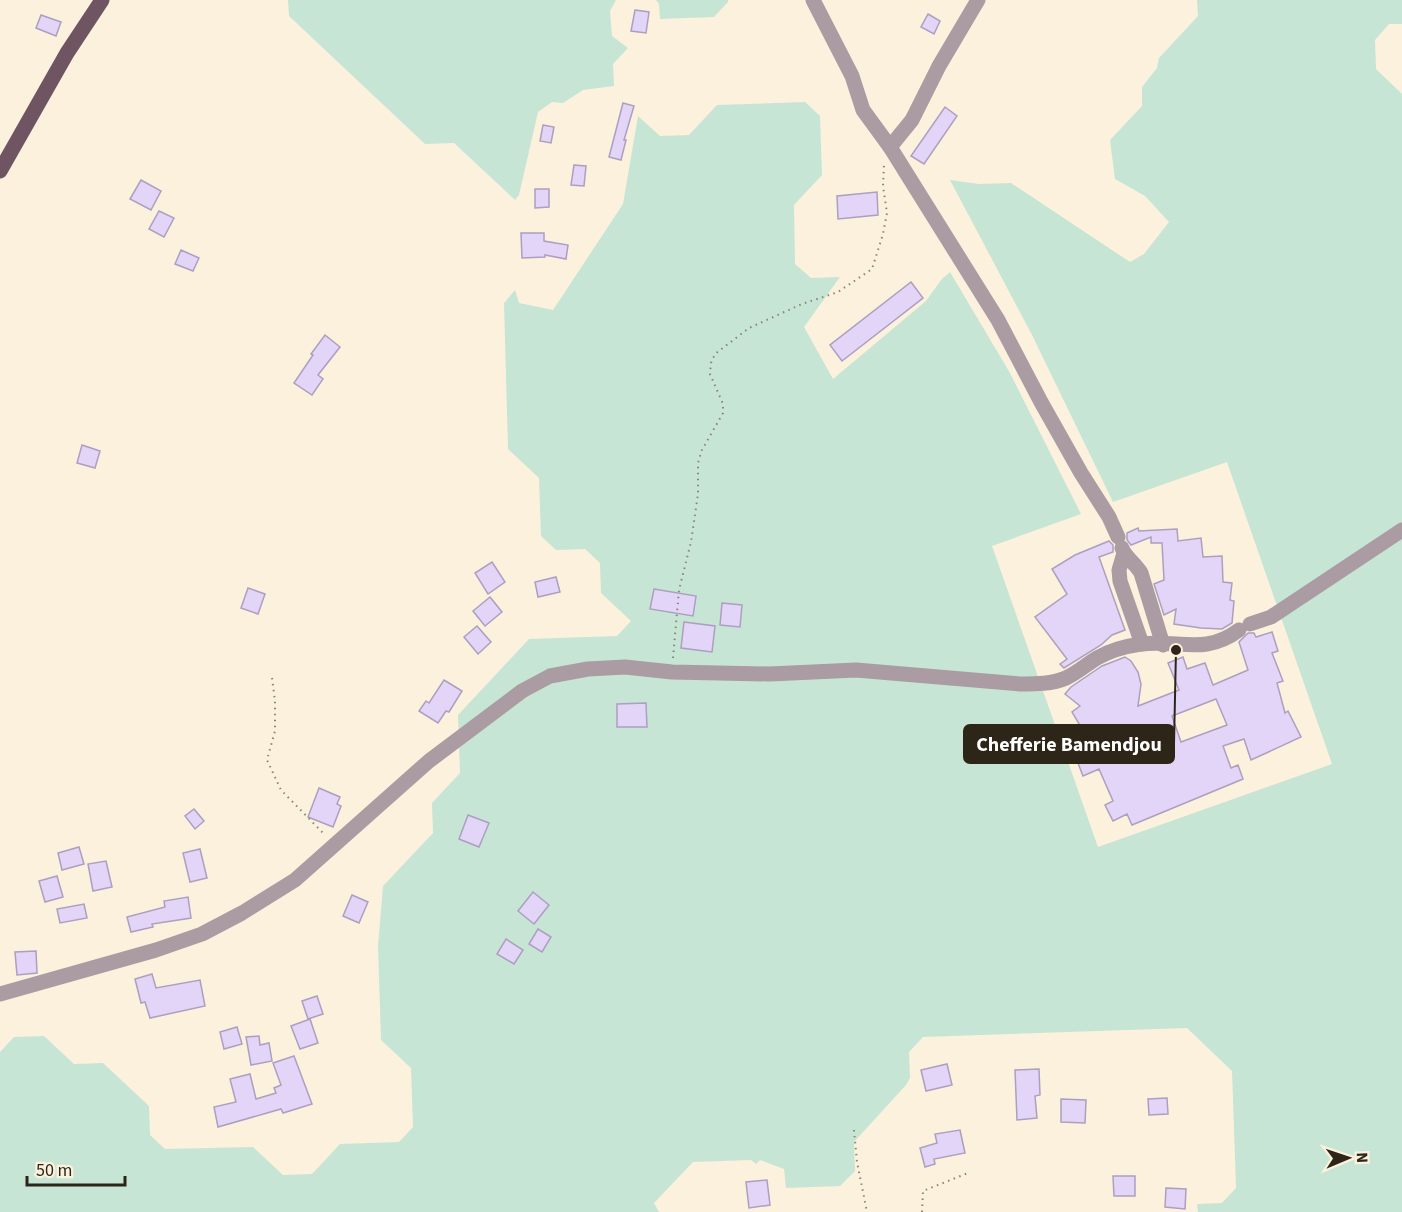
<svg xmlns="http://www.w3.org/2000/svg" width="1402" height="1212" font-family="'Source Sans 3',sans-serif">
	<rect width="100%" height="100%" fill="#fcf1dd"/>
	<g fill="#c7e5d4">
		<polygon points="288,0 616,0 610,11 612,36 628,48 613,64 614,86 583,90 563,103 552,102 538,112 519,195 515,200 454,143 425,144 289,16"/>
		<polygon points="656,0 728,0 728,2 714,17 660,19 659,4"/>
		<polygon points="1197,0 1402,0 1402,24 1389,24 1375,40 1376,69 1402,94 1402,1212 1198,1212 1197,1204 1222,1203 1236,1188 1232,1071 1187,1028 923,1037 909,1052 910,1078 906,1085 854,1142 855,1171 840,1186 786,1188 784,1169 760,1160 756,1164 751,1160 693,1162 654,1203 659,1212 0,1212 0,1052 14,1037 44,1036 74,1064 103,1063 149,1106 150,1135 165,1149 253,1147 283,1175 312,1174 340,1144 399,1142 413,1127 411,1068 381,1040 378,946 383,886 433,833 432,803 460,773 458,715 529,639 617,636 631,621 601,593 600,563 585,549 556,550 541,536 539,478 508,449 504,303 515,290 519,303 553,310 623,204 638,116 660,136 689,135 717,105 805,102 820,116 822,175 794,205 795,264 811,278 840,277 804,327 833,379 926,301 941,280 950,272 1010,373 1081,514 992,546 1098,847 1332,764 1227,462 1113,502 1032,335 950,180 979,184 1011,183 1130,262 1144,254 1169,222 1145,196 1115,179 1110,140 1142,106 1142,87 1157,68 1159,58 1198,16"/>
	</g>
	<g fill="#e3d5f8" stroke="#ac9fbf" stroke-width="1.5" fill-rule="evenodd">
		<polygon points="635,10 649,12 646,33 631,31"/>
		<polygon points="928,14 940,21 934,34 921,27"/>
		<polygon points="41,15 61,22 56,36 36,28"/>
		<polygon points="623,103 634,106 624,140 626,140 621,160 609,157"/>
		<polygon points="945,107 957,116 924,164 911,156"/>
		<polygon points="543,125 554,127 551,143 540,141"/>
		<polygon points="574,165 586,166 584,186 571,185"/>
		<polygon points="141,180 161,191 151,210 130,199"/>
		<polygon points="535,189 549,189 549,207 535,208"/>
		<polygon points="877,192 878,215 838,219 837,196"/>
		<polygon points="159,211 174,218 164,237 149,229"/>
		<polygon points="521,233 544,233 544,241 568,245 566,259 545,255 545,257 522,258"/>
		<polygon points="181,250 199,258 193,271 175,264"/>
		<polygon points="911,282 923,298 842,361 830,345"/>
		<polygon points="325,335 340,347 318,375 323,379 312,395 294,383 313,355 311,354"/>
		<polygon points="82,445 100,451 95,468 77,463"/>
		<polygon points="1138,528 1139,531 1177,529 1178,541 1201,538 1203,557 1222,556 1223,582 1232,583 1230,600 1234,601 1232,623 1222,629 1201,628 1174,624 1176,609 1164,615 1154,584 1164,580 1162,543 1151,543 1151,537 1131,545 1127,540 1127,533"/>
		<polygon points="1109,541 1113,545 1113,552 1099,557 1125,630 1112,635 1101,645 1064,668 1060,664 1067,659 1035,617 1067,594 1052,569 1075,555"/>
		<polygon points="492,562 505,582 488,594 475,573"/>
		<polygon points="556,577 560,592 538,597 535,582"/>
		<polygon points="248,588 265,594 258,614 241,608"/>
		<polygon points="654,589 696,596 693,616 650,609"/>
		<polygon points="490,597 502,612 485,626 473,611"/>
		<polygon points="722,603 742,605 740,627 720,625"/>
		<polygon points="684,622 715,626 712,652 681,648"/>
		<polygon points="477,626 491,642 478,654 464,637"/>
		<path d="M1272,632l6,19 -6,2 11,28 -6,2 8,30 3,-2 13,26 -50,23 -7,-21 -21,7 8,22 7,-3 5,14 -111,46 -5,-11 -14,7 -8,-16 8,-4 -14,-32 -16,7 -12,-31 17,-6 -16,-27 8,-6 -15,-12 6,-7 31,-21 23,-9 6,4 7,11 3,12 -3,22 41,-16 -11,-27 15,-6 4,12 18,-6 8,22 35,-15 -9,-28 9,-9h6l2,4zM1216,699l11,26 -46,17 -9,-26z"/>
		<polygon points="444,680 462,691 449,712 446,711 438,723 419,711 426,701 429,703"/>
		<polygon points="646,703 647,727 617,727 617,704"/>
		<polygon points="319,788 340,797 337,804 341,806 333,827 308,817"/>
		<polygon points="194,809 204,821 195,829 185,816"/>
		<polygon points="468,815 489,823 479,847 459,839"/>
		<polygon points="79,847 84,864 62,870 58,853"/>
		<polygon points="200,849 207,878 190,882 183,853"/>
		<polygon points="106,861 112,887 93,891 88,864"/>
		<polygon points="57,876 63,897 45,902 39,881"/>
		<polygon points="533,892 549,905 534,924 518,911"/>
		<polygon points="352,895 368,902 359,923 343,916"/>
		<polygon points="188,897 191,918 152,924 153,927 131,932 127,917 165,907 164,901"/>
		<polygon points="84,904 87,918 60,923 57,909"/>
		<polygon points="538,929 551,937 542,952 529,944"/>
		<polygon points="506,939 523,950 514,964 497,954"/>
		<polygon points="36,951 37,973 17,975 15,952"/>
		<polygon points="152,974 156,988 200,980 205,1006 150,1018 145,1002 141,1003 135,979"/>
		<polygon points="317,996 323,1014 308,1019 302,1001"/>
		<polygon points="310,1019 318,1043 300,1049 291,1026"/>
		<polygon points="237,1027 242,1044 224,1049 220,1032"/>
		<polygon points="259,1036 260,1045 269,1043 272,1061 251,1065 246,1037"/>
		<polygon points="294,1056 312,1104 283,1113 281,1109 218,1127 214,1107 236,1102 230,1079 250,1074 256,1099 276,1093 274,1088 281,1085 273,1063"/>
		<polygon points="947,1064 952,1085 926,1091 921,1070"/>
		<polygon points="1039,1069 1040,1095 1035,1096 1037,1118 1017,1120 1015,1070"/>
		<polygon points="1167,1098 1168,1114 1149,1115 1148,1099"/>
		<polygon points="1061,1099 1086,1100 1085,1123 1061,1122"/>
		<polygon points="960,1130 965,1153 934,1159 935,1164 925,1167 920,1148 937,1143 935,1134"/>
		<polygon points="1113,1176 1135,1176 1135,1196 1114,1196"/>
		<polygon points="767,1180 770,1205 749,1208 746,1182"/>
		<polygon points="1166,1188 1186,1189 1185,1209 1165,1207"/>
	</g>
	<g fill="none" stroke-linecap="round" stroke-linejoin="round">
		<g stroke="#8c8373" stroke-width="2" stroke-dasharray="1.5 4.5" stroke-linecap="butt">
			<polyline points="673,658 679,590 691,542 698,494 698,463 702,450 723,413 723,404 710,374 711,363 715,354 749,328 802,304 838,292 872,269 883,234 887,213 883,186 884,164"/>
			<polyline points="272,678 275,701 275,731 267,760 281,790 325,835"/>
			<polyline points="854,1130 857,1162 867,1212"/>
			<polyline points="922,1212 923,1191 968,1173"/>
		</g>
		<g stroke="#ab9ba2" stroke-width="15">
			<polyline points="813,0 852,76 863,110 890,147 998,320 1041,402 1081,473 1109,517 1118,537"/>
			<polyline points="890,147 912,120 939,66 978,0"/>
			<path d="M1122,548c3,9 14,16 19,25l22,72"/>
			<polyline points="1124,553 1119,570 1120,581 1142,644"/>
			<polyline points="1250,624 1271,617 1402,530"/>
			<path d="M0,994l156,-44 46,-16 40,-21 53,-33 134,-119 93,-70 28,-15 38,-7 37,-2 47,5 98,2 86,-4 164,14c16,0 32,0 46,-6 11,-5 21,-14 31,-20 12,-7 30,-12 44,-14 38,-5 63,12 98,-14"/>
		</g>
		<polyline stroke="#6f5461" stroke-width="15" points="0,171 67,53 102,0"/>
	</g>
	<path fill="none" stroke="#2c2518" stroke-width="2" d="M1176 650L1174 744"/>
	<circle fill="#2c2518" stroke="#fcf1dd" stroke-width="2" cx="1176" cy="650" r="6"/>
	<rect fill="#2c2518" stroke="#2c2518" stroke-width="2" x="964" y="725" width="210" height="38" rx="6"/>
	<g font-size="20" text-anchor="middle" font-weight="bold" fill="#fff">
		<text x="1069" y="751">Chefferie Bamendjou</text>
	</g>
	<g transform="translate(1348 1158) rotate(88)" stroke="#fcf1dd" stroke-width="4.5" paint-order="stroke">
	<path d="M0-4.5L10 22L0 15L-10 22Z" fill="#2c2518"/>
	<text y="-9" font-size="16" font-weight="bold" text-anchor="middle" fill="#2c2518">N</text>
	</g>
	<path d="M27 1176v9h98v-9" fill="none" stroke="#2c2518" stroke-width="3"/>
	<text x="36" y="1176" font-size="18" fill="#2c2518" stroke="#fcf1dd" stroke-width="4.5" paint-order="stroke">50 m</text>
</svg>
